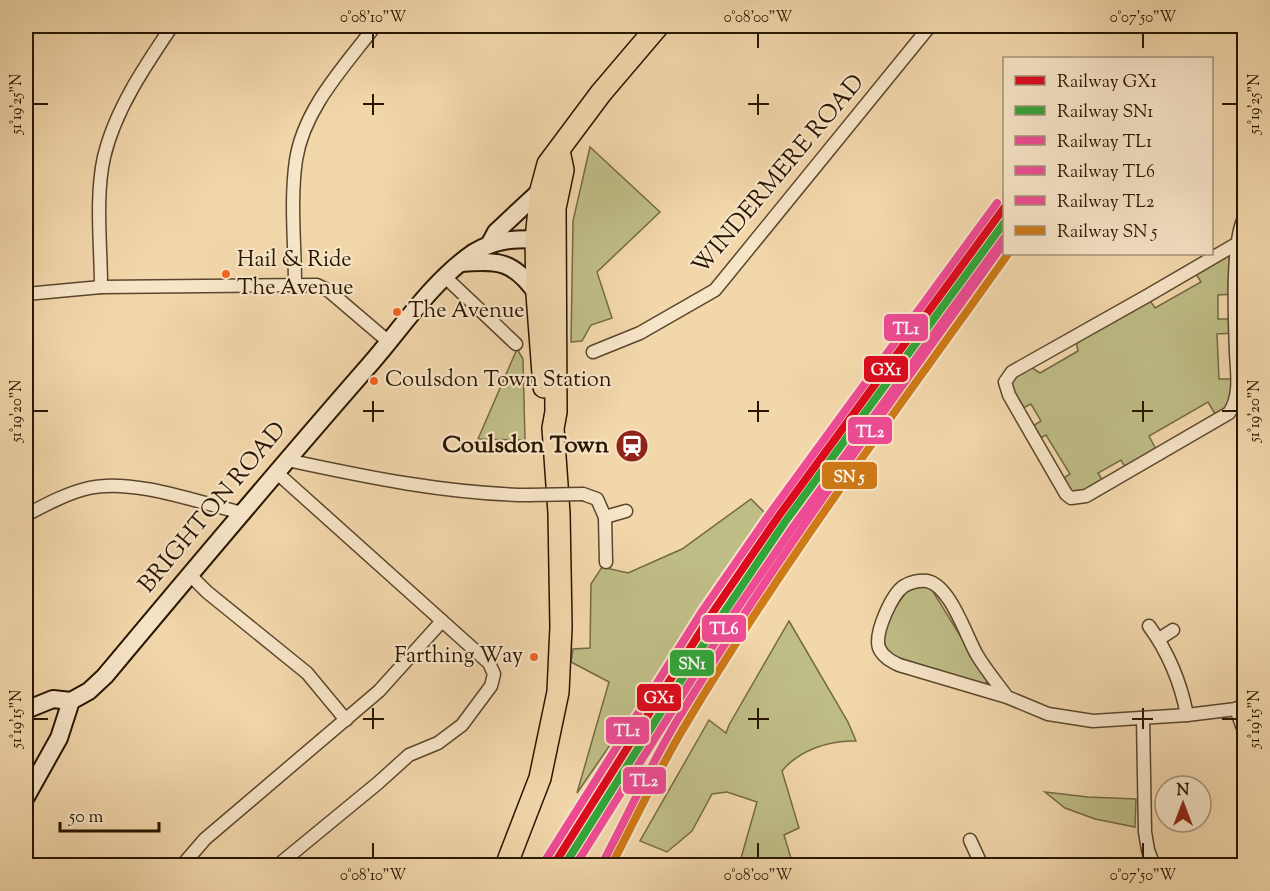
<svg xmlns="http://www.w3.org/2000/svg" width="1270" height="891" font-family="'Sorts Mill Goudy',serif">
	<rect width="100%" height="100%" fill="#f2d7ab"/>
	<filter id="stains"><feTurbulence type="fractalNoise" baseFrequency=".00333" numOctaves="4"/><feColorMatrix values="0 0 0 0 .2 0 0 0 0 .09 0 0 0 0 .02 0 0 0 .5 -.17"/></filter>
	<radialGradient id="worn" r=".72"><stop offset=".6" stop-color="#630" stop-opacity="0"/><stop offset="1" stop-color="#630" stop-opacity=".3"/></radialGradient>
	<g fill="#bfbd86" stroke="#746a44" stroke-width="1.5">
		<polygon points="590,147 660,212 597,272 612,318 591,325 582,341 571,342 573,221"/>
		<polygon points="1238,243 1235,294 1218,295 1218,319 1235,319 1235,333 1217,334 1219,379 1237,379 1237,397 1218,419 1208,402 1149,436 1158,453 1128,472 1121,460 1098,473 1105,485 1078,498 1059,481 1070,474 1046,435 1035,441 1028,429 1041,421 1031,404 1017,411 1009,395 1012,372 1026,364 1040,373 1078,351 1075,336 1147,296 1155,308 1201,282 1193,269"/>
		<polygon points="517,349 523,359 525,440 478,439"/>
		<polygon points="751,499 768,516 577,793 609,682 571,662 573,649 590,648 591,584 602,567 628,573 682,549"/>
		<path d="M925,586l7,4 55,89 -1,4 -4,2 -88,-29c-3,-3 -7,-6 -9,-11 -5,-13 12,-44 22,-53 5,-4 11,-5 18,-6z"/>
		<path d="M789,621l59,101 8,19c-26,-1 -57,9 -74,30l17,57 -15,7 9,30h-54l18,-63 -30,-10 -15,2 -20,37 -25,21 -27,-11 69,-121 17,13 3,-8z"/>
		<polygon points="1045,792 1088,797 1136,799 1135,827 1095,819 1065,808"/>
	</g>
	<g fill="none" stroke-linecap="round" stroke-linejoin="round">
		<g stroke="#5b462c" stroke-width="15">
			<g id="street">
				<path d="M1238,243l-91,53 -135,76 -7,10 4,13 57,99 5,4 15,-2 143,-83c12,-17 8,-40 7,-60 -1,-32 -5,-107 8,-135"/>
				<polyline points="444,276 516,344"/>
				<path d="M295,285c0,-41 -5,-84 1,-125 8,-52 49,-94 79,-134"/>
				<path d="M101,287c0,-41 -6,-90 3,-130 11,-47 41,-91 68,-131"/>
				<polyline points="26,294 101,287 317,285 329,291 390,343"/>
				<polyline points="593,352 640,333 715,290 930,26"/>
				<path d="M287,460c79,17 161,34 242,35"/>
				<polyline points="276,472 489,663 494,674 491,686 462,725 438,743 409,755 378,783 277,866"/>
				<polyline points="583,494 597,499 605,517 606,562"/>
				<path d="M26,515c19,-10 41,-22 63,-27 43,-10 109,14 153,25"/>
				<polyline points="605,517 626,511"/>
				<polyline points="190,575 207,592 307,673 346,720"/>
				<path d="M1149,626c19,26 32,58 38,89"/>
				<polyline points="1159,639 1173,630"/>
				<path d="M1007,697c-10,-14 -21,-27 -30,-42 -11,-19 -27,-70 -50,-74 -7,-1 -17,1 -23,5 -12,8 -30,47 -25,62 4,9 12,13 20,17l108,32 41,17 45,7 94,-6 49,-6 8,-5"/>
				<polyline points="1236,709 1244,731"/>
				<polyline points="1143,718 1145,832 1148,850 1154,866"/>
				<polyline points="970,840 982,866"/>
				<polyline points="186,861 205,839 379,691 442,621"/>
			</g>
		</g>
		<g stroke="#291601" stroke-width="20">
			<g id="secondary">
				<polyline points="489,245 496,232 541,190"/>
				<path d="M461,263c38,-3 53,-2 76,31"/>
				<polyline points="26,710 53,699 71,701"/>
				<path d="M26,797l33,-59 12,-37 18,-10 16,-15c86,-103 172,-205 260,-306 35,-39 65,-87 108,-117 23,-15 48,-15 75,-13"/>
			</g>
		</g>
		<g stroke="#291601" stroke-width="24">
			<g id="highway">
				<polyline points="544,387 537,294 536,239 541,190 548,164 601,93 658,26"/>
				<polyline points="506,866 540,778 558,692 561,627 559,513 553,428 556,412 555,208 563,170 559,151"/>
			</g>
		</g>
		<use href="#street" stroke="#f7e5c8" stroke-width="12"/>
		<use href="#secondary" stroke="#f7e5c8" stroke-width="16"/>
		<use href="#highway" stroke="#f2d7ab" stroke-width="21"/>
		<g stroke="#5b462c" stroke-width="15" stroke-linecap="butt">
			<polyline id="street-bridge" points="529,495 583,494"/>
		</g>
		<use href="#street-bridge" stroke="#f7e5c8" stroke-width="12"/>
		<g stroke="#f7e5c8" stroke-width="12">
			<polyline id="rail-1" points="553,866 711,615 778,517 1004,208"/>
		</g>
		<g stroke="#f7e5c8" stroke-width="12">
			<polyline id="rail-2" points="564,866 719,620 785,522 1004,223"/>
		</g>
		<g stroke="#f7e5c8" stroke-width="12">
			<polyline id="rail-3" points="545,861 703,610 771,512 997,203"/>
		</g>
		<g stroke="#f7e5c8" stroke-width="12">
			<polyline id="rail-4" points="575,866 726,625 793,527 1004,238"/>
		</g>
		<g stroke="#f7e5c8" stroke-width="12">
			<path id="rail-5" d="M601,866c25,-47 47,-96 74,-142 100,-166 217,-323 329,-481"/>
		</g>
		<g stroke="#f7e5c8" stroke-width="12">
			<path id="rail-6" d="M611,866c24,-46 46,-93 72,-137 98,-165 214,-319 325,-475"/>
		</g>
		<use href="#rail-1" stroke="#dc0a1e" stroke-width="8"/>
		<use href="#rail-2" stroke="#32a53a" stroke-width="8"/>
		<use href="#rail-3" stroke="#ee4b95" stroke-width="8"/>
		<use href="#rail-4" stroke="#ee4b95" stroke-width="8"/>
		<use href="#rail-5" stroke="#ee4b95" stroke-width="8"/>
		<use href="#rail-6" stroke="#ce7a17" stroke-width="8"/>
	</g>
	<path fill="none" stroke="#291601" stroke-width="2" d="M373,33v15M758,33v15M1143,33v15M373,94v21M758,94v21M33,104h15M363,104h21M748,104h21M1222,104h15M373,401v21M758,401v21M1143,401v21M33,411h15M363,411h21M748,411h21M1132,411h21M1222,411h15M373,708v21M758,708v21M1143,708v21M33,719h15M363,719h21M748,719h21M1132,719h21M1222,719h15M373,843v15M758,843v15M1143,843v15"/>
	<defs>
		<g id="station-disc" transform="scale(1.725)"><circle r="9.5" fill="#8f2418" stroke="#f7e5c8"/><path d="M-3-6H3Q5-6 5-4V2Q5 4 3 4L4.5 6H3L1.5 4h-3L-3 6H-4.5L-3 4Q-5 4-5 2V-4Q-5-6-3-6ZM-3.5-4v3h7v-3ZM-3.5 1v1.5H-2V1ZM2 1v1.5H3.5V1Z" fill="#fff"/></g>
	</defs>
	<g fill-rule="evenodd">
		<use href="#station-disc" x="632" y="446"/>
	</g>
	<g fill="#f26522" stroke="#f7e5c8" stroke-width="2">
		<circle cx="226" cy="274" r="5"/>
		<circle cx="397" cy="312" r="5"/>
		<circle cx="374" cy="381" r="5"/>
		<circle cx="534" cy="657" r="5"/>
	</g>
	<g text-anchor="middle" dominant-baseline="central" stroke-width="4.5" stroke-linejoin="round" paint-order="stroke">
		<g font-size="22" fill="#291601" stroke="#f7e5c8" text-anchor="start">
			<text x="237" y="261">Hail &amp; Ride<tspan x="237" dy="28">The Avenue</tspan></text>
			<text x="408" y="312">The Avenue</text>
			<text x="385" y="381">Coulsdon Town Station</text>
			<text x="523" y="657" text-anchor="end">Farthing Way</text>
		</g>
		<g font-size="24" fill="#291601" stroke="#f7e5c8">
			<text transform="translate(779 175) rotate(-50)">WINDERMERE ROAD</text>
			<text transform="translate(213 508) rotate(-50)">BRIGHTON ROAD</text>
		</g>
		<g font-size="24" font-weight="bold" fill="#291601" stroke="#f7e5c8" text-anchor="end">
			<text x="609" y="446">Coulsdon Town</text>
		</g>
	</g>
	<g stroke="#f7e5c8" stroke-width="2">
		<rect x="883" y="313" width="46" height="29" rx="6" fill="#ee4b95"/>
		<rect x="863" y="355" width="46" height="28" rx="6" fill="#dc0a1e"/>
		<rect x="847" y="416" width="46" height="29" rx="6" fill="#ee4b95"/>
		<rect x="821" y="461" width="57" height="29" rx="6" fill="#ce7a17"/>
		<rect x="701" y="614" width="46" height="29" rx="6" fill="#ee4b95"/>
		<rect x="669" y="649" width="46" height="28" rx="6" fill="#32a53a"/>
		<rect x="636" y="683" width="46" height="29" rx="6" fill="#dc0a1e"/>
		<rect x="605" y="716" width="45" height="29" rx="6" fill="#ee4b95"/>
		<rect x="622" y="766" width="45" height="29" rx="6" fill="#ee4b95"/>
	</g>
	<g font-size="16" text-anchor="middle" font-weight="bold" fill="#fff">
		<text x="906" y="334">TL1</text>
		<text x="886" y="375">GX1</text>
		<text x="870" y="437">TL2</text>
		<text x="849" y="482">SN 5</text>
		<text x="724" y="634">TL6</text>
		<text x="692" y="669">SN1</text>
		<text x="659" y="703">GX1</text>
		<text x="627" y="736">TL1</text>
		<text x="644" y="786">TL2</text>
	</g>
	<rect width="1270" height="891" fill="none" stroke="#f2d7ab" stroke-width="66"/>
	<rect x="1003" y="57" width="210" height="198" fill="#f7e5c8" stroke="#a59278" stroke-width="1.5"/>
	<rect x="1015" y="76" width="30" height="9" fill="#dc0a1e" stroke="#a59278" stroke-width="1.5"/>
	<text x="1057" y="87" font-size="18" fill="#291601">Railway GX1</text>
	<rect x="1015" y="106" width="30" height="9" fill="#32a53a" stroke="#a59278" stroke-width="1.5"/>
	<text x="1057" y="117" font-size="18" fill="#291601">Railway SN1</text>
	<rect x="1015" y="136" width="30" height="9" fill="#ee4b95" stroke="#a59278" stroke-width="1.5"/>
	<text x="1057" y="147" font-size="18" fill="#291601">Railway TL1</text>
	<rect x="1015" y="166" width="30" height="9" fill="#ee4b95" stroke="#a59278" stroke-width="1.5"/>
	<text x="1057" y="177" font-size="18" fill="#291601">Railway TL6</text>
	<rect x="1015" y="196" width="30" height="9" fill="#ee4b95" stroke="#a59278" stroke-width="1.5"/>
	<text x="1057" y="207" font-size="18" fill="#291601">Railway TL2</text>
	<rect x="1015" y="226" width="30" height="9" fill="#ce7a17" stroke="#a59278" stroke-width="1.5"/>
	<text x="1057" y="237" font-size="18" fill="#291601">Railway SN 5</text>
	<g transform="translate(1183 804)"><circle r="28" fill="#f7e5c8" stroke="#a59278" stroke-width="1.5"/>
	<path d="M0-4.5L10 22L0 15L-10 22Z" fill="#8f2418"/>
	<text y="-9" font-size="16" font-weight="bold" text-anchor="middle" fill="#291601">N</text>
	</g>
	<path d="M60 822v9h99v-9" fill="none" stroke="#291601" stroke-width="3"/>
	<text x="69" y="822" font-size="18" fill="#291601" stroke="#f7e5c8" stroke-width="4.5" paint-order="stroke">50 m</text>
	<rect x="33" y="33" width="1204" height="825" fill="none" stroke="#291601" stroke-width="2"/>
	<g font-size="15" text-anchor="middle" fill="#291601">
		<text x="373" y="22">0°08'10"W</text>
		<text x="758" y="22">0°08'00"W</text>
		<text x="1143" y="22">0°07'50"W</text>
		<text transform="translate(16 104) rotate(-90)" y="5">51°19'25"N</text>
		<text transform="translate(1254 104) rotate(-90)" y="5">51°19'25"N</text>
		<text transform="translate(16 411) rotate(-90)" y="5">51°19'20"N</text>
		<text transform="translate(1254 411) rotate(-90)" y="5">51°19'20"N</text>
		<text transform="translate(16 719) rotate(-90)" y="5">51°19'15"N</text>
		<text transform="translate(1254 719) rotate(-90)" y="5">51°19'15"N</text>
		<text x="373" y="880">0°08'10"W</text>
		<text x="758" y="880">0°08'00"W</text>
		<text x="1143" y="880">0°07'50"W</text>
	</g>
	<rect width="100%" height="100%" filter="url(#stains)"/>
	<rect width="100%" height="100%" fill="url(#worn)"/>
</svg>
